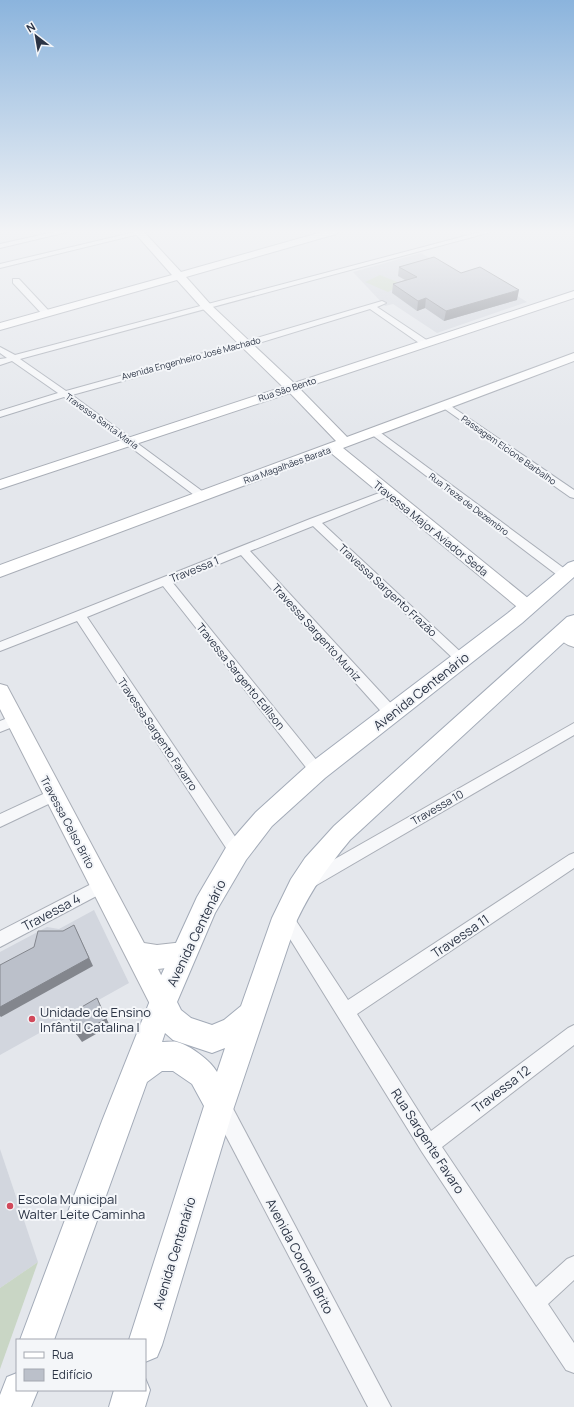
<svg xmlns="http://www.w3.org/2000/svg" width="574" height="1407" font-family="Manrope,sans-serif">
	<rect width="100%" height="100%" fill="#e4e7ec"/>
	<g fill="#d2d6de">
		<polygon points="421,253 458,274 474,269 527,302 437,333 393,304 385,306 353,272"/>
		<polygon points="94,910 129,983 0,1055 0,952 47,927 59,929"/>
		<polygon points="0,1149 38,1262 0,1288"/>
	</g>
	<g fill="#c9d6c5">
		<polygon points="380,275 402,284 388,292 365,282"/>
		<polygon points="38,1262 0,1369 0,1288"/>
	</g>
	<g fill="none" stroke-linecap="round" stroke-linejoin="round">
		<g stroke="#a9aeb7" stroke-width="2">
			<g id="street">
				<polygon points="54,232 67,232 0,248 0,244"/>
				<polygon points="135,232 147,232 0,268 0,264"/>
				<polygon points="480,232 491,232 20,359 66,391 243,342 382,301 386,303 377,307 428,341 428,345 422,345 370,309 249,346 72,395 206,494 207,496 206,498 198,498 64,397 0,417 0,411 58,393 12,361 0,365 0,359 7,358 0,353 0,347 15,355"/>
				<polygon points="13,279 19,279 49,311 49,315 43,315 13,283"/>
				<polygon points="445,402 574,490 574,498 570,497 442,407 440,405"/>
				<polygon points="374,429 377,430 569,572 571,575 569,578 561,578 371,434 369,432"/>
				<polygon points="387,490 392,493 391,495 322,523 466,657 468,660 466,663 462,665 458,663 313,526 250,551 397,710 399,714 397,718 392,719 387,718 241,555 173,583 322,767 324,771 322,775 317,777 312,775 163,586 87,617 242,847 244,852 242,857 237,859 232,857 77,621 0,651 0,642 310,519"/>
				<polygon points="15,715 20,716 22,720 20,724 0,732 0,721"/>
				<polygon points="574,723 574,735 315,886 310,888 305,886 302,881 305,876"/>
				<polygon points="54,789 59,791 61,795 59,799 0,827 0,814"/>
				<polygon points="574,853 574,868 357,1014 431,1131 568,1028 574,1025 574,1045 442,1147 536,1287 567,1259 574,1256 574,1280 548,1304 574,1343 574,1373 566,1370 422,1152 277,918 279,913 285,910 291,913 348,1000 569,855"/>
				<polygon points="101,879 106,881 109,886 106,891 0,947 0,931"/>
				<polygon points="222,1099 229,1101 391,1407 368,1407 215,1115 213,1108 215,1101"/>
			</g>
		</g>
		<g stroke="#a9aeb7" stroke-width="2">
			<g id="secondary">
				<polygon points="134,232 144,232 181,272 322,232 338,232 336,234 186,277 211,305 294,383 574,291 574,298 300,389 347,437 574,353 574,361 343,448 534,603 537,607 534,611 528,613 522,611 331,453 0,577 0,565 336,441 290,393 0,489 0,480 283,387 203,309 177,280 0,330 0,323 172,275"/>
				<path d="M563,626l6,2 5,3v16c-8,-2 -15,-7 -20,-15l3,-4z"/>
				<polygon points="0,684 7,686 144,943 157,945 184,942 192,946 196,954 192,962 184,966 158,969 175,1003 172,1012 163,1015 154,1012 0,709"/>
			</g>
		</g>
		<g stroke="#a3abb8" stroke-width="2">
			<g id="primary">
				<path d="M574,561v16l-52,46 -197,155 -53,48 -26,34 -31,53 -38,89 4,8 10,8 21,7 12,-5 17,-14 31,-88 19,-39 14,-21 29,-32 233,-209 7,-2v18l-224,207c-23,28 -37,47 -53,80l-64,190 -71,235 -5,12 -12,5v-22h-16l75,-234 -12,-22 -19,-13h-11l-15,11 -93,258h-34l82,-219 51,-128 44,-96 31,-53 28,-32 53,-48 199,-151 60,-50zM165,1033l8,7 39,13 13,-5 -8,24c-6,-11 -27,-27 -40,-30 -4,-1 -10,0 -15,0z"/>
				<polygon points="17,1373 17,1390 38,1390 31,1407 0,1407 0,1395 7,1377"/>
				<polygon points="145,1378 150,1390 145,1407 109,1407 114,1390 145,1390"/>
			</g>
		</g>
		<use href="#street" fill="#f7f8fa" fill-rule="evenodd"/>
		<use href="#secondary" fill="#fff" fill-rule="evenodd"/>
		<use href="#primary" fill="#fff" fill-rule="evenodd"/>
	</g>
	<polygon fill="#a1a5ae" points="399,267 461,273 517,300 444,321 425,308 417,311 392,293 393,284 405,280 398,276"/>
	<g fill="#83868d">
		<polygon points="519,290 517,300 444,321 446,311"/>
		<polygon points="426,298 425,308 417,311 418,301"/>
		<polygon points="74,925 93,966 1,1017 0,1016 0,1007"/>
		<polygon points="97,998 110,1026 82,1042 77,1035"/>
	</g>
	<g fill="#bbc0ca" stroke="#83868d">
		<polygon points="434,257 461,273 480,267 519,290 446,311 426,298 418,301 393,284 417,277 399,267"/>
		<polygon points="74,925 89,958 0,1007 0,965 34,947 38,931 63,931"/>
		<polygon points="97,998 106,1019 77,1035 68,1015"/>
	</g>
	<linearGradient id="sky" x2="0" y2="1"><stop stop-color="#8bb4dd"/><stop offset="0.54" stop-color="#f3f4f6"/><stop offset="1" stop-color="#f3f4f6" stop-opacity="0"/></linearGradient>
	<rect width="574" height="429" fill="url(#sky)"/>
	<g fill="#d1495b" stroke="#f4f6f9" stroke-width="1.5">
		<circle cx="32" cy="1019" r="4"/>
		<circle cx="10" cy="1206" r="4"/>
	</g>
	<g text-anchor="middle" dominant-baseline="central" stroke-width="4" stroke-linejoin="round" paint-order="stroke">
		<g font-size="9" fill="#2b3445" stroke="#f4f6f9">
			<text transform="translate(191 358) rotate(-15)">Avenida Engenheiro José Machado</text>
			<text transform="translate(287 389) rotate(-18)">Rua São Bento</text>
			<text transform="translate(102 421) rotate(36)">Travessa Santa Maria</text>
			<text transform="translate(509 450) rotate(35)">Passagem Elcione Barbalho</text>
			<text transform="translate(287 465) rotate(-20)">Rua Magalhães Barata</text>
			<text transform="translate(469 504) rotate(37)">Rua Treze de Dezembro</text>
		</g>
		<g font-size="11" fill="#2b3445" stroke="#f4f6f9">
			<text transform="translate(431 528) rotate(39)">Travessa Major Aviador Seda</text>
			<text transform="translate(194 569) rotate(-22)">Travessa 1</text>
			<text transform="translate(388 590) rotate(43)">Travessa Sargento Frazão</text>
			<text transform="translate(317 632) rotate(48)">Travessa Sargento Muniz</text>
			<text transform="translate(241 676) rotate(51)">Travessa Sargento Edílson</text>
			<text transform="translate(158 734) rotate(56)">Travessa Sargento Favarro</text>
			<text transform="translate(437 807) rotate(-30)">Travessa 10</text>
			<text transform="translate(68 822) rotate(62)">Travessa Celso Brito</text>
		</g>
		<g font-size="13" fill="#2b3445" stroke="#f4f6f9">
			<text transform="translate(421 691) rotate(-38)">Avenida Centenário</text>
			<text transform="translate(51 912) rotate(-28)">Travessa 4</text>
			<text transform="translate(196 933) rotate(-64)">Avenida Centenário</text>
			<text transform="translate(460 936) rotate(-34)">Travessa 11</text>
			<text transform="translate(501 1089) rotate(-37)">Travessa 12</text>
			<text transform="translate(428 1141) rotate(57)">Rua Sargente Favaro</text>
			<text transform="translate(174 1253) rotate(-73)">Avenida Centenário</text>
			<text transform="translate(300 1256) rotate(62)">Avenida Coronel Brito</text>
		</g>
		<g font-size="13" fill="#2b3445" stroke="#f4f6f9" text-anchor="start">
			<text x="40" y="1012">Unidade de Ensino<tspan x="40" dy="15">Infântil Catalina I</tspan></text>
			<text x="18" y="1199">Escola Municipal<tspan x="18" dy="15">Walter Leite Caminha</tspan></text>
		</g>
	</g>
	<rect x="16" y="1339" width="130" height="52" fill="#f4f6f9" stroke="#a4a8b1"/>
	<rect x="24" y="1352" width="20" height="6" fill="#ffffff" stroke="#a4a8b1"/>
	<text x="52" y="1359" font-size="12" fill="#2b3445">Rua</text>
	<rect x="24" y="1369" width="20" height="12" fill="#bbc0ca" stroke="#a4a8b1"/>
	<text x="52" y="1379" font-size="12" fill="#2b3445">Edifício</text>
	<g transform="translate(36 36) rotate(329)" stroke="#f4f6f9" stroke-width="3" paint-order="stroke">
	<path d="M0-3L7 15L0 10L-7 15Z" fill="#2b3445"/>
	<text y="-6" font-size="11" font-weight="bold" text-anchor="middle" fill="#2b3445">N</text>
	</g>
</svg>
